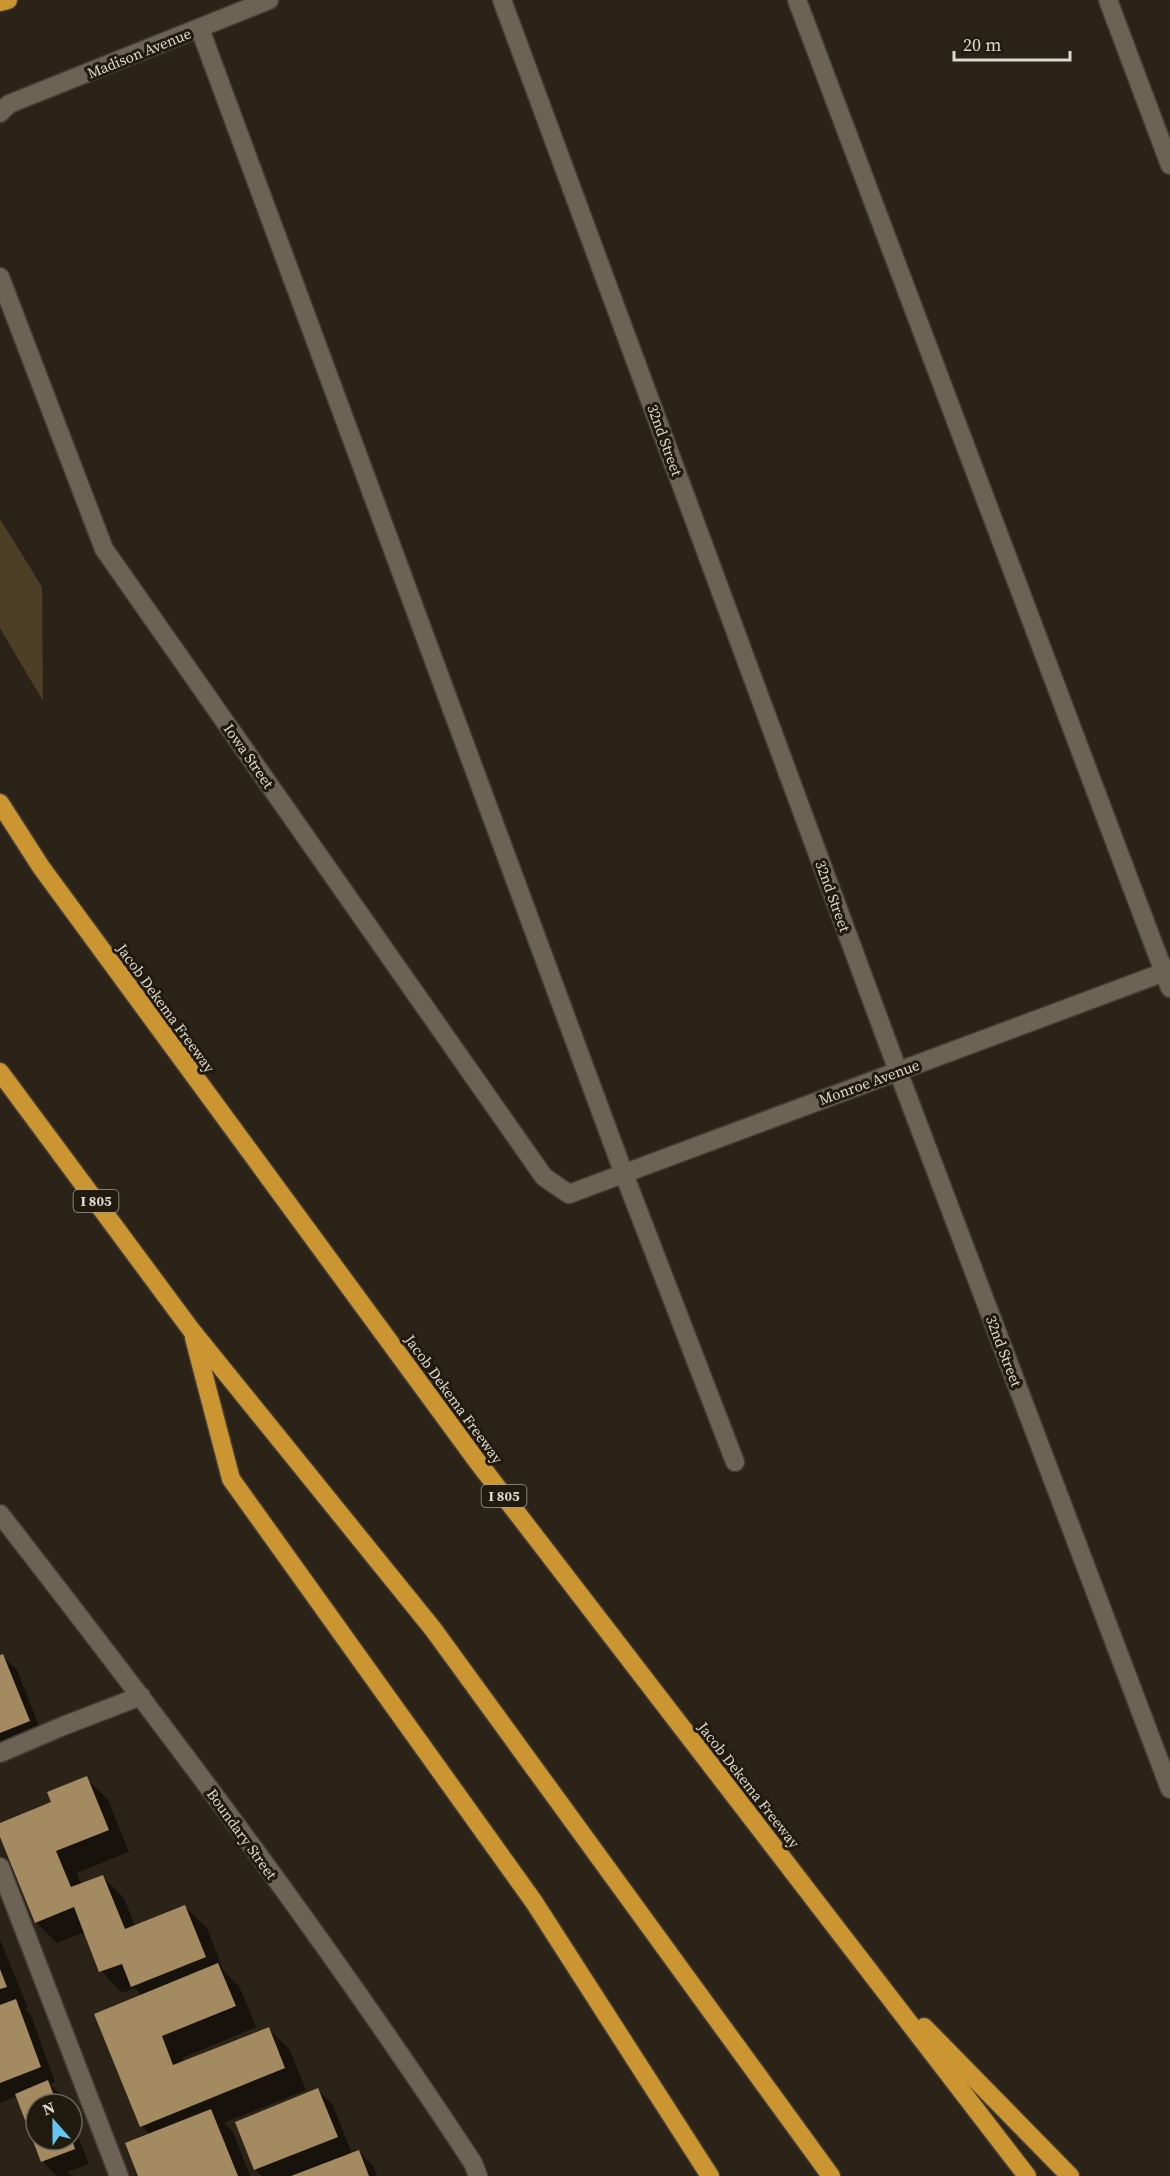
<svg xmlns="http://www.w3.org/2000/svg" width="1170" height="2176" font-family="'Source Serif 4',serif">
	<rect width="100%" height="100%" fill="#2b2317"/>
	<polygon fill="#4d3e26" points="0,519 42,587 43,701 0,628"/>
	<g fill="#0007">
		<polygon points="0,1656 2,1656 17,1670 43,1736 0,1753"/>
		<polygon points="86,1778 108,1800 129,1852 77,1873 82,1885 103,1877 124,1898 135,1926 185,1907 207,1928 223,1970 239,1986 256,2027 182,2058 184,2063 268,2028 290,2050 306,2090 224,2123 233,2132 250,2176 140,2176 150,2135 142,2126 96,2014 142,1996 135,1988 122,1993 101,1971 85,1932 57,1943 36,1922 0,1833 0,1824 53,1803"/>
		<polygon points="0,1940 28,2008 25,2009 31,2015 55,2082 50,2084 63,2097 65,2104 36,2104 36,2140 72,2140 72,2121 89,2164 67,2172 72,2176 57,2176 42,2161 17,2096 0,2103"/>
		<polygon points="318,2090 333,2105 352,2154 359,2151 373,2166 377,2176 262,2176 255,2169"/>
	</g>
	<g fill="#a48a61">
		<polygon points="3,1654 30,1721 0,1733 0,1655"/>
		<polygon points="87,1776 109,1830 56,1851 71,1887 103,1875 125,1929 185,1905 206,1957 131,1987 122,1964 99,1972 74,1907 35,1923 0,1837 0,1823 51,1802 47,1792"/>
		<polygon points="218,1963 236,2006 162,2036 173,2065 269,2027 285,2068 140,2127 94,2014"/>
		<polygon points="0,1969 7,1987 0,1989"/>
		<polygon points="16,1999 41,2067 0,2083 0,2005"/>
		<polygon points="48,2080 57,2104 36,2104 36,2140 72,2140 75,2149 41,2162 15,2094"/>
		<polygon points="318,2088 338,2137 254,2170 235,2122"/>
		<polygon points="211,2109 238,2176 138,2176 125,2143"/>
		<polygon points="359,2150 369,2176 291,2176"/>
	</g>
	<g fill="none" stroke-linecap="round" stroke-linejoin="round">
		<g stroke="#433d34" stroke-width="21">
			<g id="minor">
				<polyline points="502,0 898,1071 1170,1789"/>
				<polyline points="797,0 1170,988"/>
				<polyline points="1108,0 1170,165"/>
				<polyline points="200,29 624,1174 735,1462"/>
				<polyline points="0,113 9,104 269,0"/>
				<polyline points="0,277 104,549 544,1177 569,1194 1170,970"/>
				<path d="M0,1514c164,211 326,425 473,649l5,13"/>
				<polyline points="0,1753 63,1726 141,1696"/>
				<polyline points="0,1867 119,2176"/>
			</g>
		</g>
		<g stroke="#433d34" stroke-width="21">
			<g id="highway">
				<polyline points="0,2 8,0"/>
				<polyline points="0,803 41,867 477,1461 1027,2176"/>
				<polyline points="0,1072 192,1331 433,1629 831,2176"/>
				<polyline points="194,1338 231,1479 534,1902 710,2176"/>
				<polyline points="924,2027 1070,2176"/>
			</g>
		</g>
		<use href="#minor" stroke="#6c6355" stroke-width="18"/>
		<use href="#highway" stroke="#cb9532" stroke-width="18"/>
	</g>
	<g text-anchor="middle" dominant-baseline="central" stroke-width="6" stroke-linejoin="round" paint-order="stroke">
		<g fill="#211a0e" stroke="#a59f96" stroke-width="1.5">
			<rect x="73.5" y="1190" width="45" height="22" rx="4.5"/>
			<rect x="481.5" y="1485" width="45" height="22" rx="4.5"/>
		</g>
		<g font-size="14" font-weight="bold" fill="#ddd8d0">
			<text x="96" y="1201">I 805</text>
			<text x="504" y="1496">I 805</text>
		</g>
		<g font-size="15" fill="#ddd8d0" stroke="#211a0e">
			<text transform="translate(139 53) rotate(-22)">Madison Avenue</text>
			<text transform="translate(665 440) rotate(70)">32nd Street</text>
			<text transform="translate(249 756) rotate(55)">Iowa Street</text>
			<text transform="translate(833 896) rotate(70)">32nd Street</text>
			<text transform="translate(166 1008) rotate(54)">Jacob Dekema Freeway</text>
			<text transform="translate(869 1082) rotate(-20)">Monroe Avenue</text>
			<text transform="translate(1004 1351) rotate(69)">32nd Street</text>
			<text transform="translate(454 1399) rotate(54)">Jacob Dekema Freeway</text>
			<text transform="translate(749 1785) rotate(52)">Jacob Dekema Freeway</text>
			<text transform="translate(242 1834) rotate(54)">Boundary Street</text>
		</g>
	</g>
	<g transform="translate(54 2122) rotate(339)"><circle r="28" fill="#211a0e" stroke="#6c665c" stroke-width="1.5"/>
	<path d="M0-4.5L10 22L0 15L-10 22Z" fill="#64c5ee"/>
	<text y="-9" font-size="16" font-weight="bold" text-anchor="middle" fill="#ddd8d0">N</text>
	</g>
	<path d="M954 51v9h116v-9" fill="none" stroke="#ddd8d0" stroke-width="3"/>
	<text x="963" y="51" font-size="18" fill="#ddd8d0" stroke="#211a0e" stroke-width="4.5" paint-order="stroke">20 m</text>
</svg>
